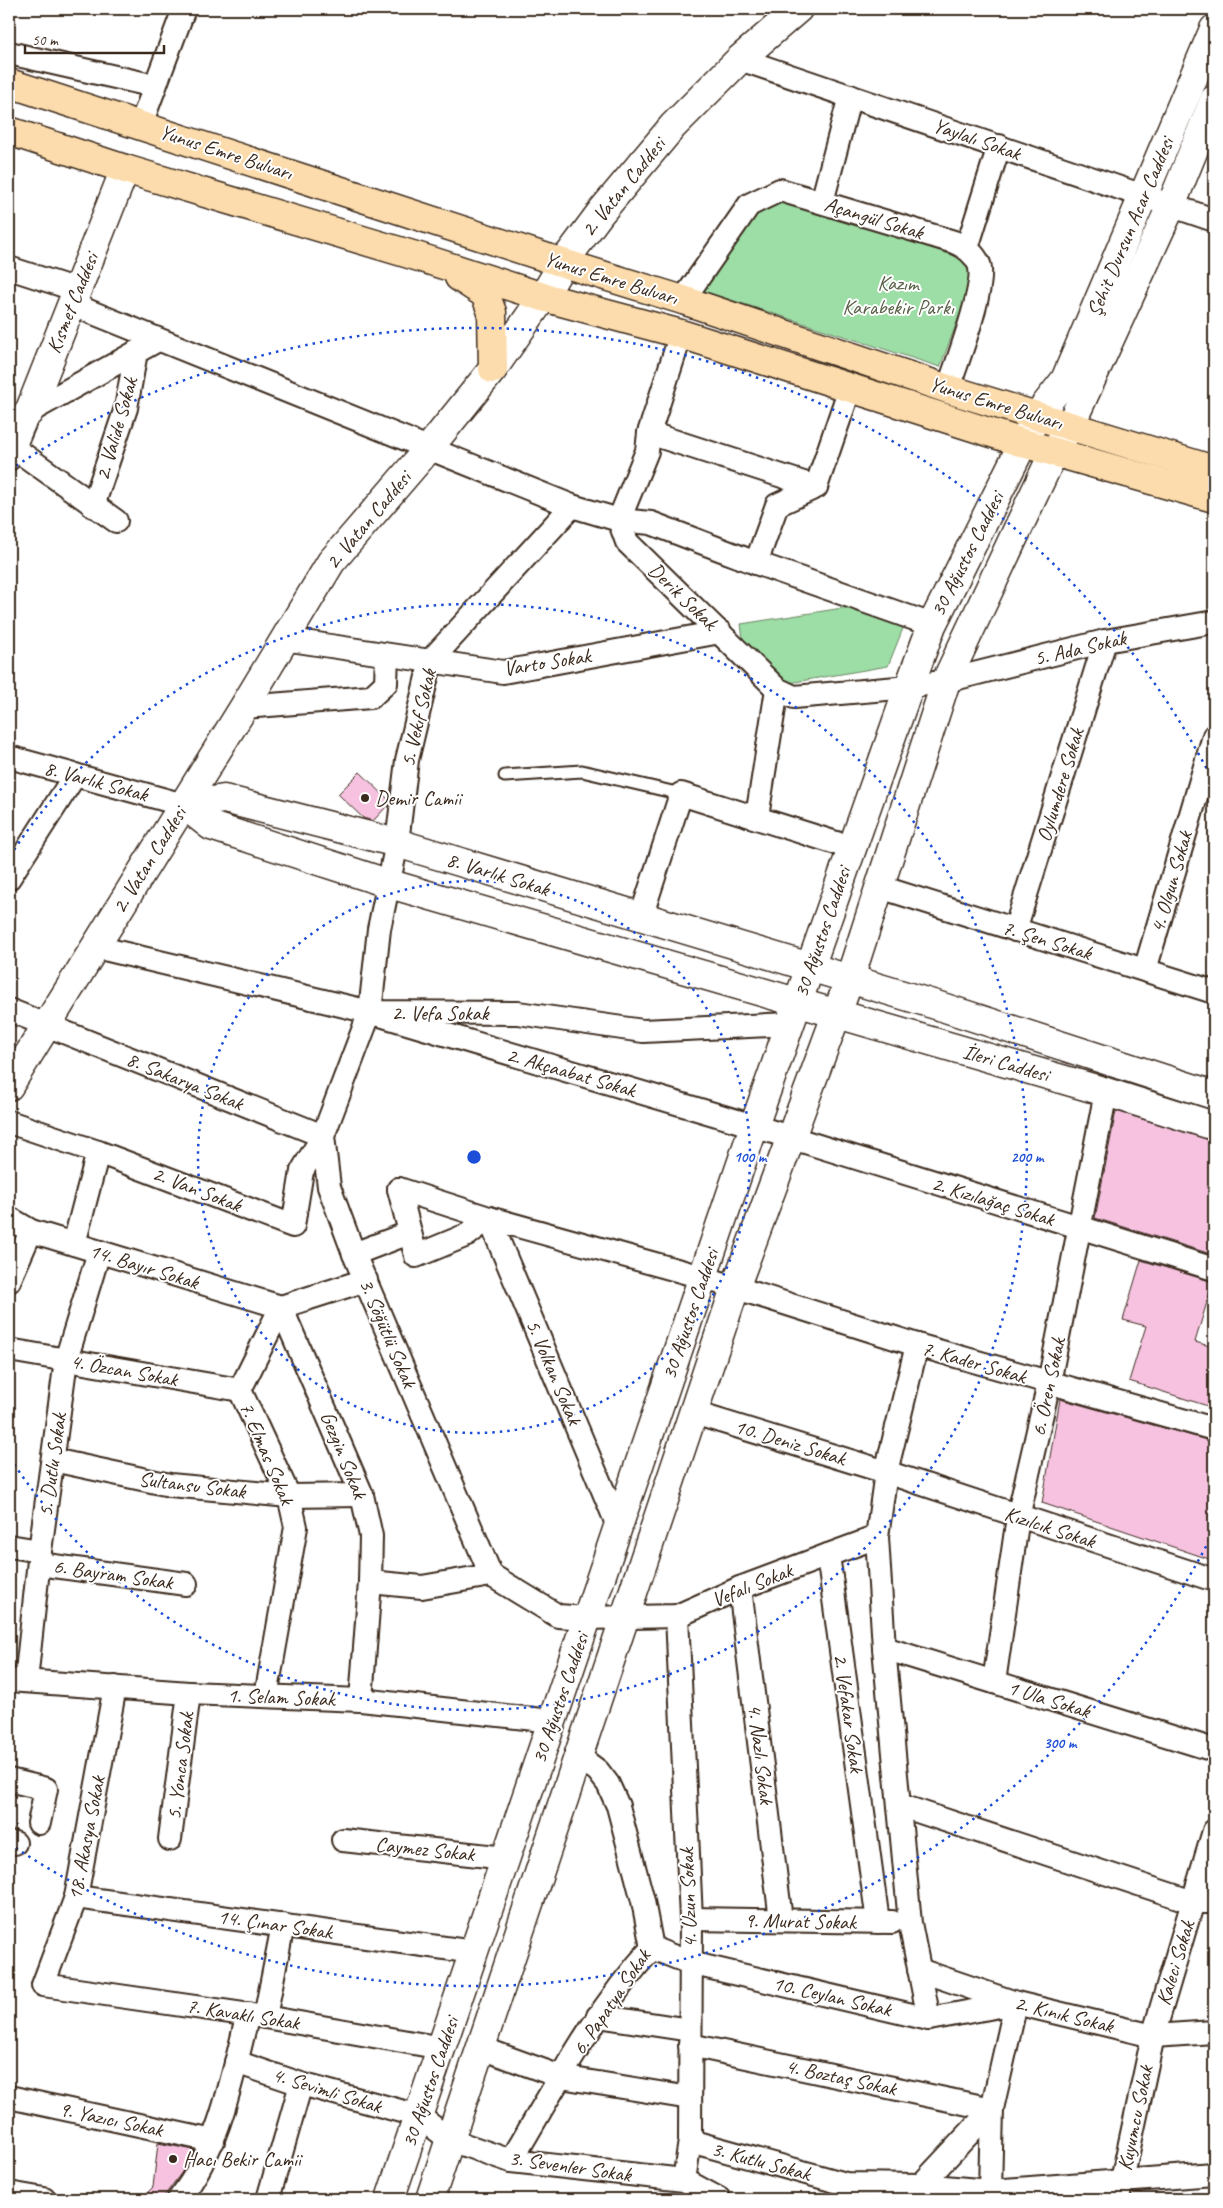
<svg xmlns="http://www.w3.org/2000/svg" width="1223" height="2208" font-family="Caveat,sans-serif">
	<rect width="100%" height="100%" fill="#fff"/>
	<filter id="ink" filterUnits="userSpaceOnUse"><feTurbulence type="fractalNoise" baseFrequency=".02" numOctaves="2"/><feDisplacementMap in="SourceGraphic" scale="10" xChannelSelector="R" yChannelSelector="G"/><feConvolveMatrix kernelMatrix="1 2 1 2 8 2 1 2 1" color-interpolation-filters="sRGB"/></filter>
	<g filter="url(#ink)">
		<g fill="#9ddda6" stroke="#6c8462">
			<polygon points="780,200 956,256 968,268 971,285 940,367 700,290 754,211"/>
			<polygon points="849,607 904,626 888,666 789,683 774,678 744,647 741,624"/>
		</g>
		<g fill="#f6c2e0" stroke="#3b2a1e">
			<polygon points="360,772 389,800 388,805 373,821 363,818 338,794"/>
			<polygon points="1116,1111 1214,1141 1214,1255 1095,1218"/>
			<polygon points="1141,1260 1213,1282 1195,1342 1214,1347 1214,1408 1129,1381 1146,1326 1123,1320"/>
			<polygon points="1060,1399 1214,1442 1214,1542 1209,1559 1042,1503"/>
			<polygon points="158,2143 194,2150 182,2172 162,2199 141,2199 153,2187"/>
		</g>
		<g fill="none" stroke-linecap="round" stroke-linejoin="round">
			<g stroke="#3b2a1e" stroke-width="15">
				<polyline id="lane" points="505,776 582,771 681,794"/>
			</g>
			<g stroke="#3b2a1e" stroke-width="26">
				<g id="street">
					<polyline points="9,53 155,86"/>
					<polyline points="740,59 1214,220"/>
					<polyline points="141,124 184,9"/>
					<polyline points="822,202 850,96"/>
					<polyline points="967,248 999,146"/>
					<polyline points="9,268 77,290"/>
					<path d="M683,300l66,-95 31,-15 174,52c10,4 20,11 25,22 8,21 -23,101 -31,125"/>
					<polyline points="71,304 572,506 619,520 627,542 777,689 794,697 909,687 946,681 1105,641 1214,622"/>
					<polyline points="681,334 649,433 647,451 619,520 651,523 756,563 932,625"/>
					<polyline points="649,433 816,487"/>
					<polyline points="14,448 116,521"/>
					<polyline points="9,459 29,412 158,340"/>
					<polyline points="93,506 126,408 136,352"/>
					<polyline points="572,506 431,660 407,760 397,843 379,929 370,1012 323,1136 329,1187 354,1254 491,1575 558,1616 587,1618 677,1616 740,1588 828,1555"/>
					<polyline points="756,563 777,505 816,487 850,388"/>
					<polyline points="284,639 503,672 720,632"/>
					<polyline points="244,707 371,697 386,683 387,655"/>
					<polyline points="9,757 184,805"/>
					<polyline points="757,817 777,689"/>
					<polyline points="9,878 75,775"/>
					<polyline points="880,887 1214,992"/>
					<polyline points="641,917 681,794 852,848"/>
					<polyline points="1015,930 1105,641"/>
					<polyline points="96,947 370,1012 518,1013 643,1031 790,1024"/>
					<polyline points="1145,970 1214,736"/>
					<polyline points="9,1010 323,1136 302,1171 293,1226 98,1152 9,1122"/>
					<polyline points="370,1012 754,1126 1214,1269"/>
					<polyline points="399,1189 489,1218 702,1277 917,1345 1214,1429"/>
					<polyline points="399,1189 416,1256 467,1235 489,1218 618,1526"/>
					<polyline points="9,1218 31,1231 281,1307 240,1390 289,1496 296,1527 266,1696"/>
					<polyline points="74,1244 98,1152"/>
					<polyline points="354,1254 409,1233"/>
					<polyline points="9,1281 31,1231"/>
					<polyline points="917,1345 886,1472 877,1537 884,1648 910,1923 929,2019"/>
					<polyline points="9,1350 240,1390"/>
					<polyline points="694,1413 886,1472 1214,1580"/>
					<polyline points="53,1460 170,1485 289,1496 362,1495"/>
					<polyline points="877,1537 828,1555 878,1922"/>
					<polyline points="9,1546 40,1551"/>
					<polyline points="39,1564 186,1584"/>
					<polyline points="370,1582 422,1587 491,1575"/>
					<polyline points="740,1588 781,1920"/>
					<polyline points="677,1616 691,1919 690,2141 684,2180"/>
					<polyline points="884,1648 1214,1750"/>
					<polyline points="9,1680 189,1693 361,1700 552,1721"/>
					<polyline points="26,1681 40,1551 66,1360 99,1252"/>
					<polyline points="994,1682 1018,1517 1049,1383 1106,1092"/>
					<polyline points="115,1687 76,1897 43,1985 265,2017 442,2048"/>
					<polyline points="361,1700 370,1582 371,1536 362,1495 281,1307 366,1280"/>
					<polyline points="9,1780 46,1789 39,1823"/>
					<polyline points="899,1805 1193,1902 1214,1902"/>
					<polyline points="170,1839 189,1693"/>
					<polyline points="343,1840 506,1858"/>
					<polyline points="9,1842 15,1843"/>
					<polyline points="76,1897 474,1952"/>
					<polyline points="691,1919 892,1922"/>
					<polyline points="652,1948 690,1963 929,2019 1016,2003 992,2109 990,2191 985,2199"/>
					<polyline points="919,1970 1016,2003 1153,2036 1214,2032"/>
					<polyline points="598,2016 690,2030"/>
					<polyline points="265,2017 283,1925"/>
					<polyline points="690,2045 992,2109"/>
					<polyline points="481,2048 561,2077 690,2098"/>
					<polyline points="236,2062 301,2084 419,2116 450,2140 511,2161 684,2180 719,2199"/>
					<polyline points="9,2097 213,2141"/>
					<polyline points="690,2141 846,2184 921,2185 990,2191 1214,2174"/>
					<path d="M511,2161c44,-74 84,-150 141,-213l-9,-47 -25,-95 -10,-22 -10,-13 -20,-15"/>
					<polyline points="921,2185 992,2109"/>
					<polyline points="9,2193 44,2199"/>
					<path d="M179,2199c41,-52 53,-121 69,-185"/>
					<polyline points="268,2199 301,2084"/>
					<polyline points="1118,2199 1153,2036 1214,1831"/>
				</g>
			</g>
			<g stroke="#3b2a1e" stroke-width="31">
				<g id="secondary">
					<polyline points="9,431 29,412 125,169"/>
					<polyline points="184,805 211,826 390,884 1106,1092 1214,1126"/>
					<polyline points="184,805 224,799 397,843 936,1005 1214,1095"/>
					<polyline points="9,1086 244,707 331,562 429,448 493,369 543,297 563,263 601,212 673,126 740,59 798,9"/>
					<polyline points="390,2199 754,1126 909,687 932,625 1036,417 1065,380 1214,29"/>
					<polyline points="430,2199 735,1288 850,978 946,681 1054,452 1070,426 1171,206 1214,100"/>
				</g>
			</g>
			<g stroke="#3b2a1e" stroke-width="31">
				<g id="primary">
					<polyline points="9,83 563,263 683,300 948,389 1214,470"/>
					<polyline points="9,131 125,169 419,257 543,297 681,334 1023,443 1214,498"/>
					<polyline points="459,277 485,294 492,312 493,369"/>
				</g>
			</g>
			<use href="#lane" stroke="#fff" stroke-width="11"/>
			<use href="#street" stroke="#fff" stroke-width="22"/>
			<use href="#secondary" stroke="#fff" stroke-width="28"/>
			<use href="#primary" stroke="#fcdcac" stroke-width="28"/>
		</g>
	</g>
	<g fill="none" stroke="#1d4ed8" stroke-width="2.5" stroke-dasharray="2.5 5">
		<circle cx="474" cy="1157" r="276"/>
		<path d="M10 856A553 553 0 1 1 10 1458"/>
		<path d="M1213 1533A829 829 0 0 1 10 1844M10 470A829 829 0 0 1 1213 781"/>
	</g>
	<g fill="#3b2a1e" stroke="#fff" stroke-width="2">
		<circle cx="365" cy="798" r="5"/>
		<circle cx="173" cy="2159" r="5"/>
	</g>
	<g text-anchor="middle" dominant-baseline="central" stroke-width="4" stroke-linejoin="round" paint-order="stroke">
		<g font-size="21" fill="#3b2a1e" stroke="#fff">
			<text transform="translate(977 139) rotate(19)">Yaylalı Sokak</text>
			<text transform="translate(226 152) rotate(18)">Yunus Emre Bulvarı</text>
			<text transform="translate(623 187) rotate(-51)">2. Vatan Caddesi</text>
			<text transform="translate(874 218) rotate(17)">Açangül Sokak</text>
			<text transform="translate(1130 227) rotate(-67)">Şehit Dursun Acar Caddesi</text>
			<text transform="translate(611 278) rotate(17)">Yunus Emre Bulvarı</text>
			<text transform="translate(72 303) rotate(-68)">Kısmet Caddesi</text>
			<text transform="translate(996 403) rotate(17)">Yunus Emre Bulvarı</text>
			<text transform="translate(116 429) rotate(-74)">2. Valide Sokak</text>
			<text transform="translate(368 520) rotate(-50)">2. Vatan Caddesi</text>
			<text transform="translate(967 554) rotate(-63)">30 Ağustos Caddesi</text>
			<text transform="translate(683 596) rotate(44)">Derik Sokak</text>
			<text transform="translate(1080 648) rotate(-13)">5. Ada Sokak</text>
			<text transform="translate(547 662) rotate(-9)">Varto Sokak</text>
			<text transform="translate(418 718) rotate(-77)">5. Vekıf Sokak</text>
			<text transform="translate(96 781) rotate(15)">8. Varlık Sokak</text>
			<text transform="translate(1060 785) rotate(-73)">Oylumdere Sokak</text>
			<text transform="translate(149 860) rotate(-58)">2. Vatan Caddesi</text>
			<text transform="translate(498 874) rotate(17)">8. Varlık Sokak</text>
			<text transform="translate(1171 882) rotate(-74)">4. Olgun Sokak</text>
			<text transform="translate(822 932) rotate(-71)">30 Ağustos Caddesi</text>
			<text transform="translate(1047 940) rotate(17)">7. Şen Sokak</text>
			<text x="440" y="1013">2. Vefa Sokak</text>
			<text transform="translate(1006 1063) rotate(16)">İleri Caddesi</text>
			<text transform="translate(571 1072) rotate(16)">2. Akçaabat Sokak</text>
			<text transform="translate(185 1081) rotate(22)">8. Sakarya Sokak</text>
			<text transform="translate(197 1189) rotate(21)">2. Van Sokak</text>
			<text transform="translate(993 1201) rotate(17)">2. Kızılağaç Sokak</text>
			<text transform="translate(144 1266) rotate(17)">14. Bayır Sokak</text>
			<text transform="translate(690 1314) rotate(-71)">30 Ağustos Caddesi</text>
			<text transform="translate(388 1333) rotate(67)">3. Söğütlü Sokak</text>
			<text transform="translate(974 1362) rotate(16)">7. Kader Sokak</text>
			<text transform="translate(124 1370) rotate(10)">4. Özcan Sokak</text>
			<text transform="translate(554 1372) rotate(67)">5. Volkan Sokak</text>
			<text transform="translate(1048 1387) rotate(-78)">6. Ören Sokak</text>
			<text transform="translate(790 1442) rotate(17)">10. Deniz Sokak</text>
			<text transform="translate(267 1453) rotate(67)">7. Elmas Sokak</text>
			<text transform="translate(344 1455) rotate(68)">Gezgin Sokak</text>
			<text transform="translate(52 1465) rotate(-82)">5. Dutlu Sokak</text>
			<text transform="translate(192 1485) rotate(7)">Sultansu Sokak</text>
			<text transform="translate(1050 1527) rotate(18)">Kızılcık Sokak</text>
			<text transform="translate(113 1574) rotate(8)">6. Bayram Sokak</text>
			<text transform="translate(752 1585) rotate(-22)">Vefalı Sokak</text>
			<text transform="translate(281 1697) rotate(2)">1. Selam Sokak</text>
			<text transform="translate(560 1698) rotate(-71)">30 Ağustos Caddesi</text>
			<text transform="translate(1049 1699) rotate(17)">1 Ula Sokak</text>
			<text transform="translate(849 1713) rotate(82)">2. Vefakar Sokak</text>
			<text transform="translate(761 1754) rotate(83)">4. Nazlı Sokak</text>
			<text transform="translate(180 1766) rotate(-83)">5. Yonca Sokak</text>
			<text transform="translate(86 1838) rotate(-79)">18. Akasya Sokak</text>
			<text transform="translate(425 1849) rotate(6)">Caymez Sokak</text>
			<text transform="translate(688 1898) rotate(-92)">4. Uzun Sokak</text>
			<text transform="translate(800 1921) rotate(1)">9. Murat Sokak</text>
			<text transform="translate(275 1924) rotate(8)">14. Çınar Sokak</text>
			<text transform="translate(1175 1963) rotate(-73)">Kaleci Sokak</text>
			<text transform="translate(832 1996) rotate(13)">10. Ceylan Sokak</text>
			<text transform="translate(611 2002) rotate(-56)">6. Papatya Sokak</text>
			<text transform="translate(243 2014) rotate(9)">7. Kavaklı Sokak</text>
			<text transform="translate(1064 2014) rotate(14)">2. Kınık Sokak</text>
			<text transform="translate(841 2077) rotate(12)">4. Boztaş Sokak</text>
			<text transform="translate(430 2082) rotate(-71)">30 Ağustos Caddesi</text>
			<text transform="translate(327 2090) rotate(17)">4. Sevimli Sokak</text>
			<text transform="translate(1135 2118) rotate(-78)">Kuyumcu Sokak</text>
			<text transform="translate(111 2119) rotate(12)">9. Yazıcı Sokak</text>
			<text transform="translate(761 2161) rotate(15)">3. Kutlu Sokak</text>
			<text transform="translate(570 2166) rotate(8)">3. Sevenler Sokak</text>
		</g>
		<g font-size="21" fill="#586047" stroke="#fff">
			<text x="898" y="283">Kazım<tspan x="898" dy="24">Karabekir Parkı</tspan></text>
		</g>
		<g font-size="21" fill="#3b2a1e" stroke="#fff" text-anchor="start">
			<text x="375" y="798">Demir Camii</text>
			<text x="183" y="2159">Hacı Bekir Camii</text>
		</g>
	</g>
	<circle cx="474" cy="1157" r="8" fill="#1d4ed8" stroke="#fff" stroke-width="2.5"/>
	<g font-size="15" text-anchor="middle" font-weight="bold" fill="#1d4ed8" stroke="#fff" stroke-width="4" stroke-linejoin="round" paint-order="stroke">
		<text x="750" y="1162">100 m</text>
		<text x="1027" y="1162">200 m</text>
		<text x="1060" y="1748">300 m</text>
	</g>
	<rect width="1223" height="2208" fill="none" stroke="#fff" stroke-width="30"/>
	<rect x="15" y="15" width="1193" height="2178" fill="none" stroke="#3b2a1e" stroke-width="2" filter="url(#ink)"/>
	<path d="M25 45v8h139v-8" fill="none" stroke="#3b2a1e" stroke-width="2.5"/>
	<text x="32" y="45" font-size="15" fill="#3b2a1e" stroke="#ffffff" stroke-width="4" paint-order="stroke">50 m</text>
</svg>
